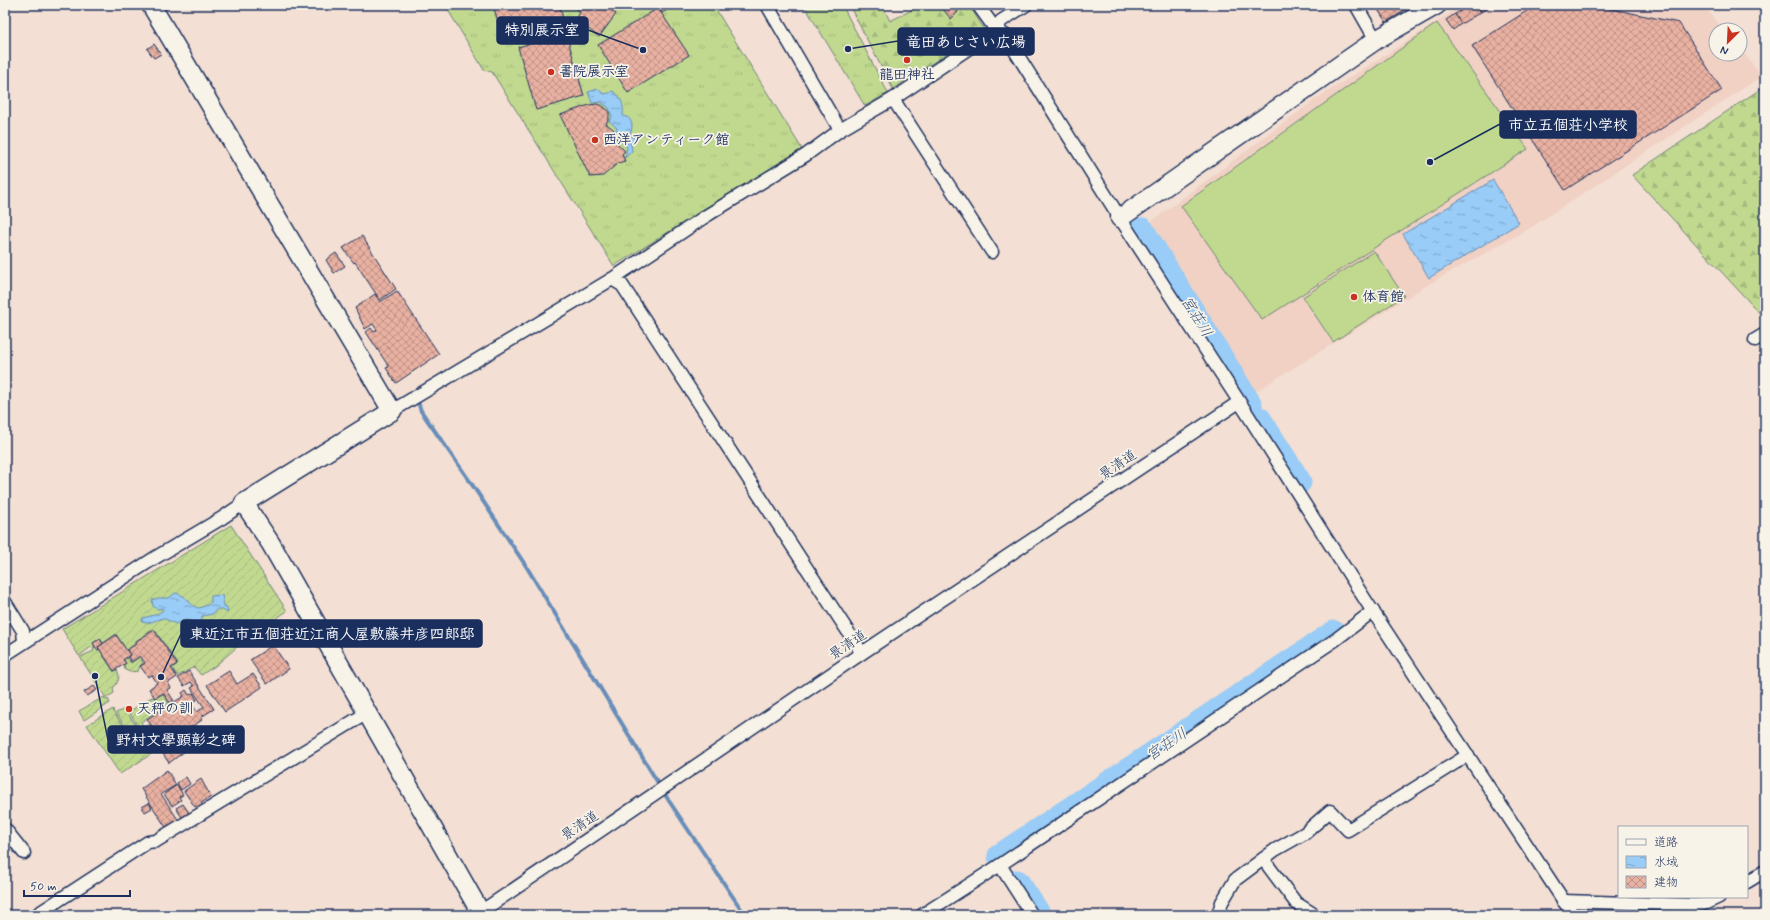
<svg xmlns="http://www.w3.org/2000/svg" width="1770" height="920" font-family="Mynerve,'Klee One',sans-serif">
	<defs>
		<pattern id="grass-tufts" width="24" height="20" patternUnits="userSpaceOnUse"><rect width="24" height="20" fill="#c1d98f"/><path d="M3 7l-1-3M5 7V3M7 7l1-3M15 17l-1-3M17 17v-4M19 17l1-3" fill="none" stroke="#a5bb7e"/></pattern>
		<pattern id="forest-firs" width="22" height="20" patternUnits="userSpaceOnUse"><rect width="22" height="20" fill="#c1d98f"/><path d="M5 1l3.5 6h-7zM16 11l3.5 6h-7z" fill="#a5bb7e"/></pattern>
		<pattern id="garden-furrows" width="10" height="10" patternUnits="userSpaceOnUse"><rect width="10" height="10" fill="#c1d98f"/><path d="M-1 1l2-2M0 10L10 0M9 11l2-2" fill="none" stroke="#a5bb7e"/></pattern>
		<pattern id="water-ripples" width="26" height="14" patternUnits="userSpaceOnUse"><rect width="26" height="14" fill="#99ccf6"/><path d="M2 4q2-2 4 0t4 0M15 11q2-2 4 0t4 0" fill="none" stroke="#7ca6ca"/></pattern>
		<pattern id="building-cross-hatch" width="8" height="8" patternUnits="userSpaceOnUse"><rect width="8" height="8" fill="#e9b1a1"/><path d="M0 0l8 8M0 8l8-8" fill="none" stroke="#bc9086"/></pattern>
	</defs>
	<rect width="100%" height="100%" fill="#f3dfd3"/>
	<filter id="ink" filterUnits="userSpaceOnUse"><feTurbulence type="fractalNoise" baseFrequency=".025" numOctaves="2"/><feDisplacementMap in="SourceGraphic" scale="8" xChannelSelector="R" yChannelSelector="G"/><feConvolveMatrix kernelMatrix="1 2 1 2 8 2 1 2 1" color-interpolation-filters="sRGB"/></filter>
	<g filter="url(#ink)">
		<polygon fill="#f0d1c4" points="1463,5 1703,5 1724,30 1716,30 1716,54 1740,54 1740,49 1762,76 1530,228 1429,284 1253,393 1147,225 1316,99"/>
		<g fill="url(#grass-tufts)" stroke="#6e8476">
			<polygon points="445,5 713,5 802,149 614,266 492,72 484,70"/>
			<polygon points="804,5 842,5 888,93 865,106"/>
		</g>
		<g fill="url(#forest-firs)" stroke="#6e8476">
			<polygon points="849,5 882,5 890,21 922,5 969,5 984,29 893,89"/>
			<polygon points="1765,86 1765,319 1632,175"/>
		</g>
		<g fill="url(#garden-furrows)" stroke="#6e8476">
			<polygon points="231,525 287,611 244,641 215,666 201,675 194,667 178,676 172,668 178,664 154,629 134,642 135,644 126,650 116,634 103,643 100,638 93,643 95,647 92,648 91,647 79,656 62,629"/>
			<path d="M95,648l2,2 2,-1 15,23 3,-2c4,7 1,13 -4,18l1,5 -8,5 -26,-41 14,-6 -1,-2z"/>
			<polygon points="140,657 143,663 140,666 138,671 130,672 125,670 124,665 126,663 124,660 127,658 131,663"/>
			<polygon points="163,694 169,703 141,722 144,727 150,724 157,736 148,742 129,712 150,698 153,697 155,699"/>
			<polygon points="104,697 106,700 108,699 110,703 84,720 79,711"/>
			<polygon points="113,709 114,713 128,733 137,727 153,753 120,774 87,725"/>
			<polygon points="125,709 136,726 128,731 116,713"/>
		</g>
		<g fill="#c1d98f" stroke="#6e8476">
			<polygon points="1437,23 1528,149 1262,320 1181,206"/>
			<polygon points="1374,251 1404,296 1333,342 1303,297"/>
		</g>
		<g fill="url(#water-ripples)" stroke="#678db9">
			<path d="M598,89l6,5 5,-1 4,-2c9,7 11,13 10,25 9,1 11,10 7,18l5,5 -4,5 1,7 -7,7 2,-11 -6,-5v-3l-7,-5 3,-6 -8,-7 3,-4 -3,-9 -8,-6 -9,1 -4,-11z"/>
			<polygon points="1493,180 1519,223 1429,278 1403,234"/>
			<path d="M175,593c14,2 14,14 24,15l9,-3 3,-3v-6l11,-1 2,11 3,1 1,6 -7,-4h-4l-4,5 -11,2v6l-5,4 -7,-5h-8l-6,3 -13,-6 -15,5 -6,-1 1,-4 15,-4 5,-4 -1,-2 -5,1 -4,-3 -1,-6 7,-2h10z"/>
		</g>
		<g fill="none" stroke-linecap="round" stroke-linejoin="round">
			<polyline stroke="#678db9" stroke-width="4" points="418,402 421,411 471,483 526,566 669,801 745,915"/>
			<g stroke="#99ccf6" stroke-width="25">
				<polyline points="1142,230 1250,405"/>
				<polyline points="1259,419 1299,482"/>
				<polyline points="1000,856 1334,633"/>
				<polyline points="1017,882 1039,915"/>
			</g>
		</g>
		<g fill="url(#building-cross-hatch)" stroke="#1b2f5e">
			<polygon points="493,5 559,5 564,21 503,39"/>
			<polygon points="574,5 605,5 616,14 599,37 576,20 580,12"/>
			<polygon points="663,5 675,5 662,13 659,8"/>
			<polygon points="946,5 953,5 958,12 951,19 942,8"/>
			<polygon points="1375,5 1414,5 1386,22"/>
			<polygon points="1470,5 1477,5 1481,12 1461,24 1455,14"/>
			<polygon points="1477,5 1492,5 1481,12"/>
			<polygon points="1536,5 1593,5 1679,23 1722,90 1565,190 1472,46"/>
			<polygon points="658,8 689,55 628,93 598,45"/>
			<polygon points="1455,14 1461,24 1453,30 1446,20"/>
			<polygon points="566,33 584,96 536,110 518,47"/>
			<polygon points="154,44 161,54 154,58 147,49"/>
			<polygon points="597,104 601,105 609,111 609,118 606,124 612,128 614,130 612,135 616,137 618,144 625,151 622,154 625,161 618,163 603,176 590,177 560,115 589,105"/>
			<polygon points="362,236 396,289 380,300 355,262 354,263 343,248"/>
			<polygon points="336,253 345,266 334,273 326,260"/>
			<polygon points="397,291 439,354 396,383 386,368 389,367 366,332 371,328 374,332 377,330 373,324 365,329 355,308 375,294 380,302"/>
			<polygon points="154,630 177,664 171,668 177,677 168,683 171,688 167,690 174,701 170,703 163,693 155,698 149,689 157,683 152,675 148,677 140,666 145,663 140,656 131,662 128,657 130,655 127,650 136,644 135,642"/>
			<polygon points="116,635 130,655 123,660 126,663 114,671 98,647"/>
			<polygon points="100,639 103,644 98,647 99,649 97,650 93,643"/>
			<polygon points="273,645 289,669 267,684 250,660"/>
			<polygon points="189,671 214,709 201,717 202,720 182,733 180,730 171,737 176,745 173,747 170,743 154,753 147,743 159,736 147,719 184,696 182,693 186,690 189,695 193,693 197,700 191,703 197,712 204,707 191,688 194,686 191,682 184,686 178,678"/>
			<polygon points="229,671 237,684 253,674 262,687 225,712 207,685"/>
			<polygon points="94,686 97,690 87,696 84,692"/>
			<polygon points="180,743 185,751 169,763 163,754"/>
			<polygon points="167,770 176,785 161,794 179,821 167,829 141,789"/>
			<polygon points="186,777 190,784 181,790 177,783"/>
			<polygon points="201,779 211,797 201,803 203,805 198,808 196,806 195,807 184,791"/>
			<polygon points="177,785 183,795 179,797 181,800 172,806 164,794"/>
			<polygon points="149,803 152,808 145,812 142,807"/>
			<polygon points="183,804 190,814 183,819 176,808"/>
		</g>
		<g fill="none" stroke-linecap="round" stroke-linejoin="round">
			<g stroke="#1b2f5e" stroke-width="15">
				<g id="street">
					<polyline points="767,5 840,130"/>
					<polyline points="978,5 996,30 1005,35 1120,218 1246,412 1366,601 1573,915"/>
					<polyline points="1356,5 1376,40"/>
					<polyline points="893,99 992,252"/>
					<polyline points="612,279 622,285 862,653"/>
					<polyline points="1755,340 1765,334"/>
					<polyline points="392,411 612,279 706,216 806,155 840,130 893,99 996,30 1001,21 1026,5"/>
					<polyline points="5,602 23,631 24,641"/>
					<polyline points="5,655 153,559 222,518 244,503"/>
					<polyline points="5,829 24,853"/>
					<polyline points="1263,859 1296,903 1315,915"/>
					<polyline points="1000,865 1032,915"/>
					<polyline points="1747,882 1765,871"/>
					<polyline points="1563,901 1695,905 1704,904 1719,897"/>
					<polyline points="36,915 148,842 156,841 367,713"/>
					<polyline points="476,915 862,653 1239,402"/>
					<polyline points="922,915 1000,865 1335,640 1373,611"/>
					<polyline points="1218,915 1222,902 1235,880 1275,850 1305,833 1330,811 1348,830 1468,755"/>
				</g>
			</g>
			<g stroke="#1b2f5e" stroke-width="21">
				<g id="secondary">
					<polyline points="151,5 392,411 244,503 271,544 482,915"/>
					<polyline points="1120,218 1376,40 1437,5"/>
				</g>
			</g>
			<use href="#street" stroke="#f7f3e8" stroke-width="12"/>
			<use href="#secondary" stroke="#f7f3e8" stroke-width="18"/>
		</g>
	</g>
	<g fill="#c8321e" stroke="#f7f3e8" stroke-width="1.5">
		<circle cx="907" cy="60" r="4"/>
		<circle cx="551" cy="72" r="4"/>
		<circle cx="595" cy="140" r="4"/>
		<circle cx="1354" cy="297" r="4"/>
		<circle cx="129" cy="709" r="4"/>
	</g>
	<g text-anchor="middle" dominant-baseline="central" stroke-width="3.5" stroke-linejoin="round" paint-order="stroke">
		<g font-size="14" font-weight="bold" fill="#1b2f5e" stroke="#f7f3e8" text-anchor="start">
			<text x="559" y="72">書院展示室</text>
			<text x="907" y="75" text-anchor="middle">龍田神社</text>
			<text x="603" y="140">西洋アンティーク館</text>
			<text x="1362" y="297">体育館</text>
			<text x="137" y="709">天秤の訓</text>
		</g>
		<g font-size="14" fill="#1b2f5e" stroke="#f7f3e8">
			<text transform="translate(1118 465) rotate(-34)">景清道</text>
			<text transform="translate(848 645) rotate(-34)">景清道</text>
			<text transform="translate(580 826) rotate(-34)">景清道</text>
		</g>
		<g font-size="15" font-style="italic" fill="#3a5684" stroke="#f7f3e8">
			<text transform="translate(1196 317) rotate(58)">宮荘川</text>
			<text transform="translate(1167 745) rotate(-34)">宮荘川</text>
		</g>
	</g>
	<path fill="none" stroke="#1b2f5e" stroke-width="1.5" d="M643 50L588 30M848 49L898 41M1430 162L1500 124M161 677L181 634M95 676L108 740"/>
	<g fill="#1b2f5e" stroke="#f7f3e8" stroke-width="1.5">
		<circle cx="643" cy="50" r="4"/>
		<circle cx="848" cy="49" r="4"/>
		<circle cx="1430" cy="162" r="4"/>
		<circle cx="161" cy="677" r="4"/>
		<circle cx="95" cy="676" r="4"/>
	</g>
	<g fill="#1b2f5e" stroke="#1b2f5e" stroke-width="1.5">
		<rect x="497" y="17" width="91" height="27" rx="4"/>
		<rect x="898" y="28" width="136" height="27" rx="4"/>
		<rect x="1500" y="111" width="136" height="27" rx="4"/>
		<rect x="181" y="620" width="301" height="27" rx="4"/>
		<rect x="108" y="726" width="136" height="27" rx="4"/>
	</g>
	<g font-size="15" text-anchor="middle" font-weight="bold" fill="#fff">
		<text x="542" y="35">特別展示室</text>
		<text x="966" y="47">竜田あじさい広場</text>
		<text x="1568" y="130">市立五個荘小学校</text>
		<text x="332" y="639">東近江市五個荘近江商人屋敷藤井彦四郎邸</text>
		<text x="176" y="745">野村文學顕彰之碑</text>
	</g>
	<rect width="1770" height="920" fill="none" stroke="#f7f3e8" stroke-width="20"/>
	<rect x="10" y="10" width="1750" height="900" fill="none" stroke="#1b2f5e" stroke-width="1.5" filter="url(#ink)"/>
	<rect x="1618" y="826" width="130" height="72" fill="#f7f3e8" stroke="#9fa5b1"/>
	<rect x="1626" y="839" width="20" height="6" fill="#f7f3e8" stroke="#9fa5b1"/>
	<text x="1654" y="846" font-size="12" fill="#1b2f5e">道路</text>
	<rect x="1626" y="856" width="20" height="12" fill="url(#water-ripples)" stroke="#9fa5b1"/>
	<text x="1654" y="866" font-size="12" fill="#1b2f5e">水域</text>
	<rect x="1626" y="876" width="20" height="12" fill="url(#building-cross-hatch)" stroke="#9fa5b1"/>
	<text x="1654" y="886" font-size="12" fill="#1b2f5e">建物</text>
	<g transform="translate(1728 42) rotate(204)"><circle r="19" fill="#f7f3e8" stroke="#9fa5b1"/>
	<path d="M0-3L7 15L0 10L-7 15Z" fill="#c8321e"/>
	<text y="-6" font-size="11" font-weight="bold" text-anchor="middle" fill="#1b2f5e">N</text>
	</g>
	<path d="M24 890v6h106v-6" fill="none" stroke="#1b2f5e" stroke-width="2"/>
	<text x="30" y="890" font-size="12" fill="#1b2f5e" stroke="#f7f3e8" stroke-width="3" paint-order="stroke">50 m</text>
</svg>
